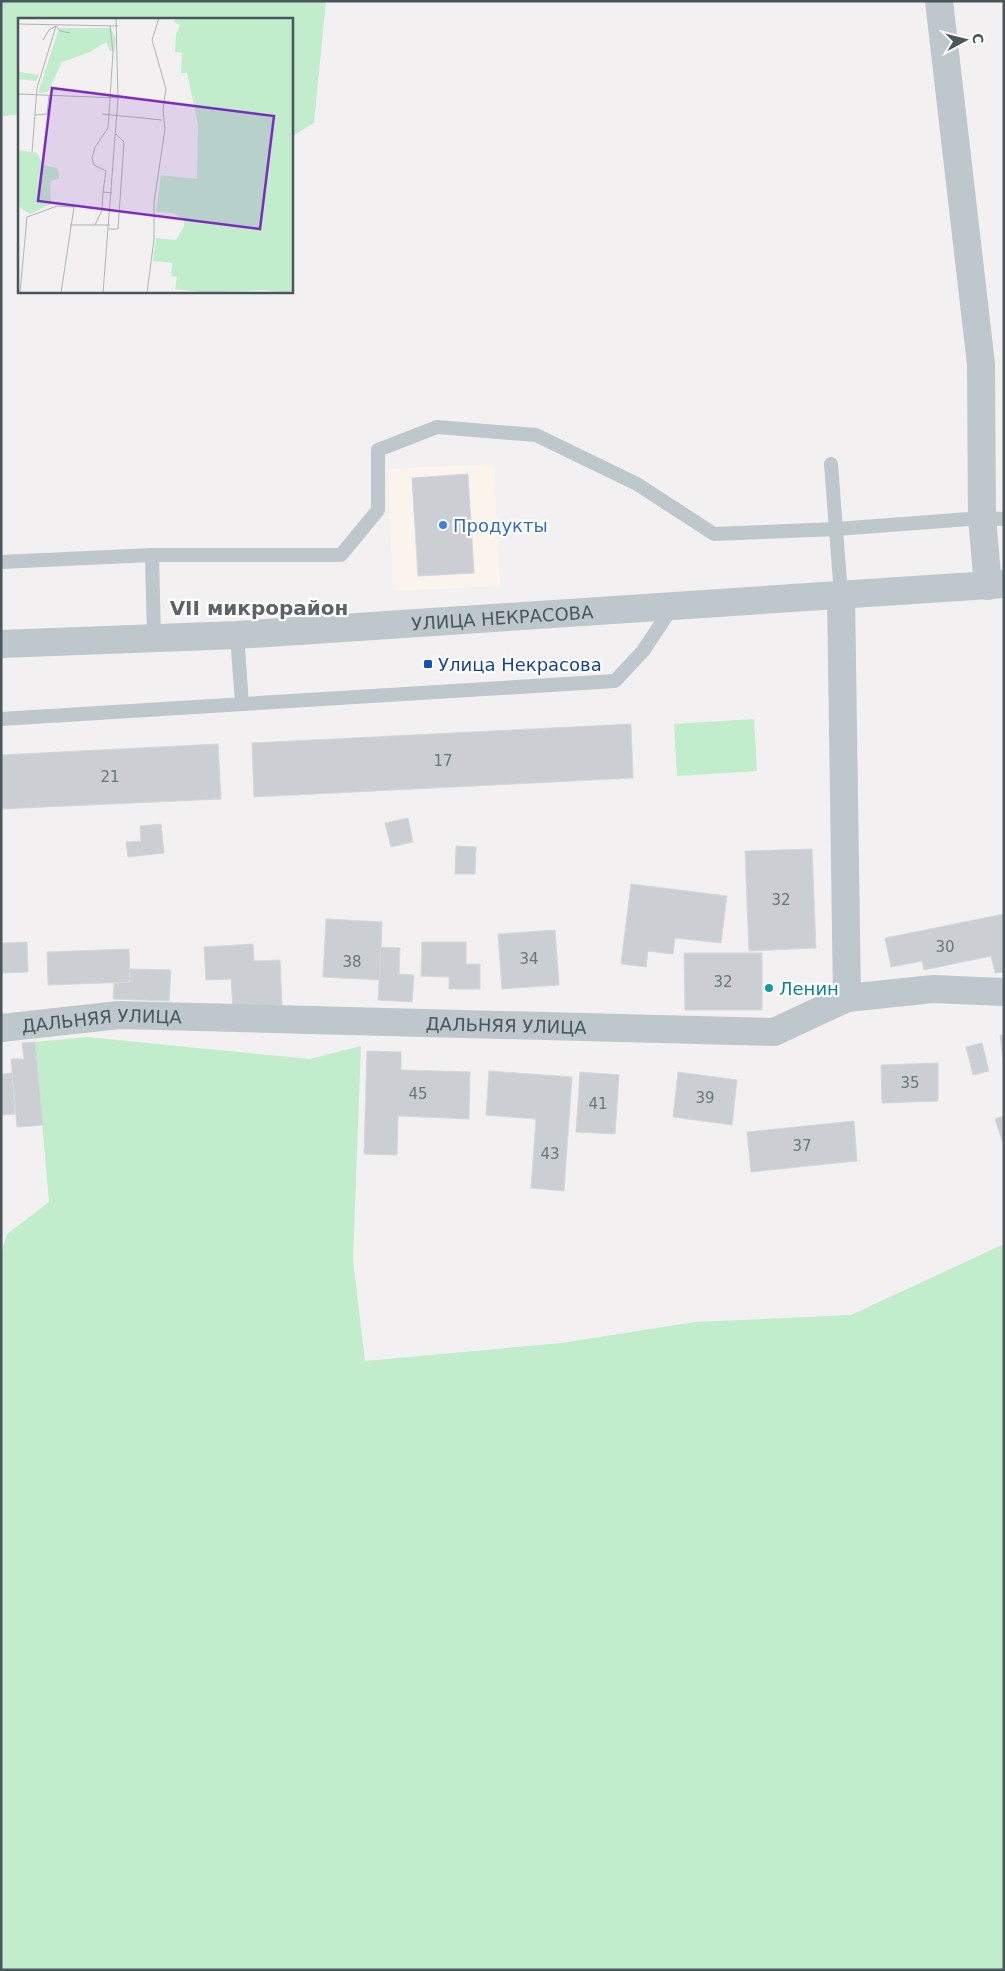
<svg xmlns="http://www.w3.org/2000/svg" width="1005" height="1971" font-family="'DejaVu Sans',sans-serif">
	<rect width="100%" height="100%" fill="#f3f0f1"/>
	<polygon fill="#fbf4ec" points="494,464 500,586 393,591 388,469"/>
	<g fill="#c2edcc">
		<polygon points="1,1 326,1 314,123 291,137 291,19 19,19 19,115 1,116"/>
		<polygon points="754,719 757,771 677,776 674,724"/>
		<polygon points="87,1037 310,1059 361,1046 353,1260 365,1361 561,1343 695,1322 851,1315 1004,1244 1004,1970 1,1970 1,1253 7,1234 49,1202 35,1042"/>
	</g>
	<g fill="#cbced2" stroke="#d5d8db">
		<polygon points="468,474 474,573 418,576 412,478"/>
		<polygon points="631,724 633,778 254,797 252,743"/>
		<polygon points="218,744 221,799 1,809 1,755"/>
		<polygon points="408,818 413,842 391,847 385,823"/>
		<polygon points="161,824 164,853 128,857 126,842 141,841 140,826"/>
		<polygon points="456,846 476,847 475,874 455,874"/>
		<polygon points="812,849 816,948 749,951 745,851"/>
		<polygon points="631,884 727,896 721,943 675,938 673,954 648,951 646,967 621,964"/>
		<polygon points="1004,914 1004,972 995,973 991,956 924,970 922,961 891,967 885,938"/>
		<polygon points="326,919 382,922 380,980 323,977"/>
		<polygon points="555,930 559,985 502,989 498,934"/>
		<polygon points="27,942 28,972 1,973 1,943"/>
		<polygon points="422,942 466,942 466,964 480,964 480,989 449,989 449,977 421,976"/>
		<polygon points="253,944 254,961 280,960 282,1005 233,1008 231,979 206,980 204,947"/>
		<polygon points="381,947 400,948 399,974 414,975 412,1002 378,1000"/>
		<polygon points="129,949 130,982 48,985 47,952"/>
		<polygon points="684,953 762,953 762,1010 685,1010"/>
		<polygon points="130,969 171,970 169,1001 113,999 114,983 130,982"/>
		<polygon points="1000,1035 1004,1035 1004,1058 1003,1058"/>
		<polygon points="35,1042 43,1125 17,1127 11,1059 24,1059 22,1043"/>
		<polygon points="982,1043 989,1071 973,1075 966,1047"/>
		<polygon points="367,1051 401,1052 401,1070 470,1072 469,1119 398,1116 397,1155 364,1154"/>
		<polygon points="938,1063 938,1101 882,1103 881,1065"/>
		<polygon points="489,1071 572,1077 564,1191 531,1188 536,1119 486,1115"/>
		<polygon points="580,1072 619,1075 615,1134 576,1132"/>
		<polygon points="678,1072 737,1080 732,1125 673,1117"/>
		<polygon points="12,1073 15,1114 1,1115 1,1074"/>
		<polygon points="1004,1116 1004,1146 995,1119"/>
		<polygon points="854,1121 857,1161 751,1172 747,1132"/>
	</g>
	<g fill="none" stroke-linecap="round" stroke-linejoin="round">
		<g stroke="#bdc7cc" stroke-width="14">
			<polyline points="831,464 841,595"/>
			<polyline points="1,562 152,555"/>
			<polyline points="237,635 242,704"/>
			<polyline points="154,638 152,555 341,555 378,510 378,450 437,427 536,435 637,484 714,534 837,529 982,518 1004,519"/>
			<polyline points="1,719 615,681 643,651 673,606"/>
		</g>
		<g stroke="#bdc7cc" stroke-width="28">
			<polyline points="939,1 981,364 982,518 988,586"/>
			<polyline points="841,595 847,998"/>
			<path id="s1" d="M1,1028l118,-13 655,17 73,-34 86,-9 71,3"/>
		</g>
		<path stroke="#bdc7cc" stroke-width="28" id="s2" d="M1,644l236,-9 767,-51"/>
	</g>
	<circle fill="#3f7fe0" stroke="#fff" stroke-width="2" cx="443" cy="525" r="5"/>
	<rect fill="#1a4fb4" stroke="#fff" stroke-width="2" x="423" y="659" width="10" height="10" rx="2.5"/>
	<circle fill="#0f9aa8" stroke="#fff" stroke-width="2" cx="769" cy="988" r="5"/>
	<g text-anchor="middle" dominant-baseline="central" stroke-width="4.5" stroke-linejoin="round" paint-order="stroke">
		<g font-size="15" fill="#6a757a">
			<text x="443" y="761">17</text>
			<text x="110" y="777">21</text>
			<text x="781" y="900">32</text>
			<text x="945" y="947">30</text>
			<text x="529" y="959">34</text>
			<text x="352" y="962">38</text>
			<text x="723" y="982">32</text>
			<text x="910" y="1083">35</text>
			<text x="418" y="1094">45</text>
			<text x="705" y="1098">39</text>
			<text x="598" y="1104">41</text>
			<text x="802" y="1146">37</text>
			<text x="550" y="1154">43</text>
		</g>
		<g font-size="18" fill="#366cbe" stroke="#fff" text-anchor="start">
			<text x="453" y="525">Продукты</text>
		</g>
		<g font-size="18" fill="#49575d" stroke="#fff">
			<text stroke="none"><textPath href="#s2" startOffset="502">УЛИЦА НЕКРАСОВА</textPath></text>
			<text stroke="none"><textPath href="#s1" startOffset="101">ДАЛЬНЯЯ УЛИЦА</textPath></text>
			<text stroke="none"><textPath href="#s1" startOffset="506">ДАЛЬНЯЯ УЛИЦА</textPath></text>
		</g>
		<g font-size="18" fill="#164399" stroke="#fff" text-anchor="start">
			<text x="438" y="664">Улица Некрасова</text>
		</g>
		<g font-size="18" fill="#0d838f" stroke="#fff" text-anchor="start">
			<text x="779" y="988">Ленин</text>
		</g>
		<g font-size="20" font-weight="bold" fill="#5d6265" stroke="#fff">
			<text x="259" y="608">VII микрорайон</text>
		</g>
	</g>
	<g transform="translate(18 18)">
		<rect width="275" height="275" fill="#f3f0f1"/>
		<path d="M158,0h117v275l-31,-3 -52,3 -35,-4 2,-12 -6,-1 1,-13 -19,-2 3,-23 20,2 8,-13v-6l-10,-8 -18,-1 5,-37 36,4 1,-55 -11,-51h-6l1,-20 -7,-1 1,-18 4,-9 -6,-3zM41,10h52l5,11 -1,12h-5l-4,-9 -16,10 -28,10 -14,30 -10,1zM0,52l2,2 19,3 -3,6 -18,-2zM0,132l19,3 6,12 14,3 2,6v4l-9,3 1,23 -21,10 -12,-8z" fill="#c2edcc"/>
		<path fill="none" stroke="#afb3b6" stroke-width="1" d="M0,6l100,2M38,8l4,5 10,2M92,8l3,26 -5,76 -13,19 -3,11 2,7 12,6 -3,21 9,1M25,22l6,-10 7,-4M0,76l100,4M84,96l60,6M17,97l12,-1 2,-18M14,134l5,-64 19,-62M9,199l30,-11 17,1 -13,86M52,207h40M77,207l7,-15 1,-18M91,211h9l6,-87 -8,-8M2,275l7,-76M85,275l15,-195 -2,-80M129,275l7,-54v-37l11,-73 -2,-19 3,-21 -14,-49 7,-22"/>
		<path fill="#7b2cbf" fill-opacity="0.15" stroke="#7b2cbf" stroke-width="2.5" d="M34,70l222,28 -14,113 -222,-28z"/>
		<rect width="275" height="275" fill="none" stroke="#49575d" stroke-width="2.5"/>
	</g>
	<rect width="1005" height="1971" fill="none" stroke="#49575d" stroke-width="5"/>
	<g transform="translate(965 40) rotate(83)" stroke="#ffffff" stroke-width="4" paint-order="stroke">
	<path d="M0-4L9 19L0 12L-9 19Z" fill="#49575d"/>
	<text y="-8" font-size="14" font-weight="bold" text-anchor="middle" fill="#49575d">С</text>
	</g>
</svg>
